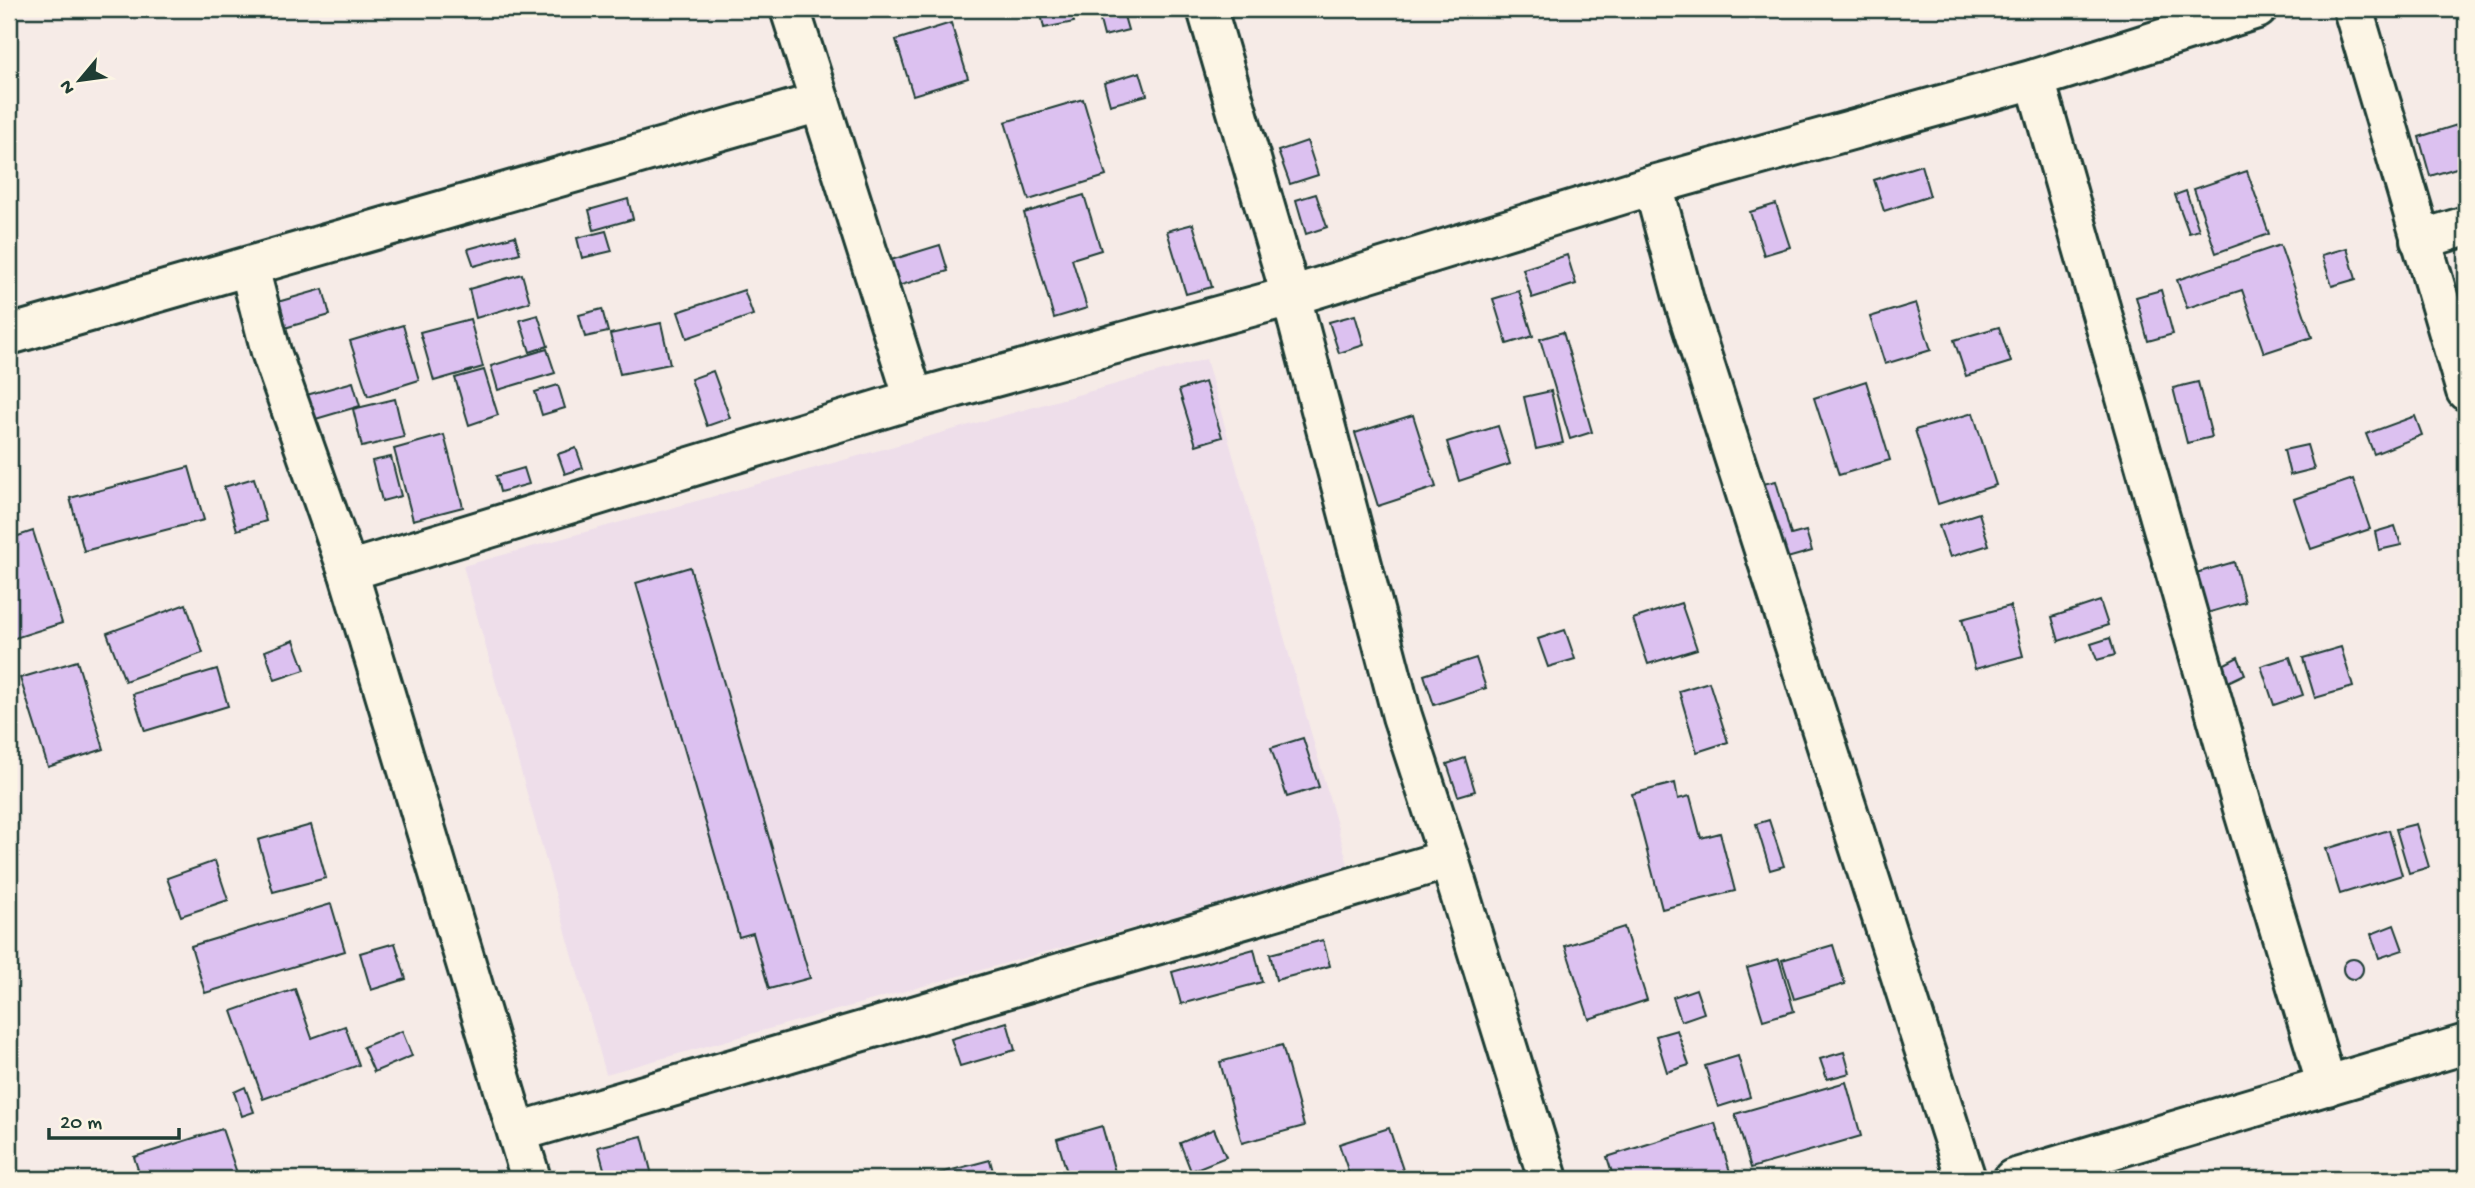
<svg xmlns="http://www.w3.org/2000/svg" width="2475" height="1188" font-family="'Gochi Hand',sans-serif">
	<rect width="100%" height="100%" fill="#f6ebe7"/>
	<filter id="ink" filterUnits="userSpaceOnUse"><feTurbulence type="fractalNoise" baseFrequency=".0143" numOctaves="2"/><feDisplacementMap in="SourceGraphic" scale="14" xChannelSelector="R" yChannelSelector="G"/><feConvolveMatrix kernelMatrix="1 2 1 2 8 2 1 2 1" color-interpolation-filters="sRGB"/></filter>
	<g filter="url(#ink)">
		<polygon fill="#eedeea" points="1206,359 1349,868 606,1074 463,566"/>
		<g fill="#dcc1f0" stroke="#1f3d34" stroke-width="2">
			<polygon points="1040,9 1071,9 1074,22 1044,28"/>
			<polygon points="1097,9 1122,9 1128,30 1104,36"/>
			<polygon points="951,23 968,78 913,95 896,40"/>
			<polygon points="1140,72 1147,95 1110,105 1104,83"/>
			<polygon points="1083,99 1106,176 1029,200 1005,122"/>
			<polygon points="2457,125 2466,165 2430,176 2419,137"/>
			<polygon points="1307,141 1318,175 1290,184 1278,151"/>
			<polygon points="1921,165 1930,196 1884,211 1874,180"/>
			<polygon points="2247,171 2269,234 2216,253 2194,189"/>
			<polygon points="2186,191 2199,230 2189,233 2175,195"/>
			<polygon points="1316,194 1327,227 1306,234 1296,200"/>
			<polygon points="1084,195 1101,250 1072,259 1087,308 1054,318 1024,213"/>
			<polygon points="628,199 633,219 594,230 589,210"/>
			<polygon points="1776,204 1790,247 1764,255 1750,212"/>
			<polygon points="1193,224 1212,287 1186,294 1167,231"/>
			<polygon points="606,231 612,251 582,258 577,238"/>
			<polygon points="515,236 520,253 474,266 468,249"/>
			<polygon points="940,245 948,271 898,286 891,260"/>
			<polygon points="2280,245 2312,337 2264,353 2242,290 2187,308 2177,280"/>
			<polygon points="2347,248 2356,279 2332,286 2322,255"/>
			<polygon points="1567,255 1576,284 1532,298 1523,269"/>
			<polygon points="522,274 530,302 476,318 469,289"/>
			<polygon points="323,289 330,315 281,329 274,303"/>
			<polygon points="744,290 753,315 687,338 678,312"/>
			<polygon points="2161,290 2173,334 2148,341 2136,297"/>
			<polygon points="1519,291 1533,336 1507,344 1493,299"/>
			<polygon points="1916,303 1931,350 1885,364 1870,317"/>
			<polygon points="602,309 608,332 585,337 579,315"/>
			<polygon points="538,315 548,346 530,352 520,320"/>
			<polygon points="1355,315 1364,345 1339,353 1329,322"/>
			<polygon points="470,319 483,367 434,381 420,332"/>
			<polygon points="661,323 670,364 620,374 610,334"/>
			<polygon points="403,325 419,380 368,396 350,341"/>
			<polygon points="1999,327 2011,362 1966,376 1954,340"/>
			<polygon points="1563,332 1592,432 1570,439 1540,339"/>
			<polygon points="547,349 555,373 498,390 491,366"/>
			<polygon points="484,370 498,415 469,425 455,378"/>
			<polygon points="713,371 730,418 707,426 691,379"/>
			<polygon points="1866,381 1890,460 1839,475 1814,398"/>
			<polygon points="353,382 360,406 309,421 303,396"/>
			<polygon points="1205,382 1222,437 1196,445 1179,390"/>
			<polygon points="2198,382 2212,437 2187,443 2173,388"/>
			<polygon points="558,385 565,408 542,415 535,392"/>
			<polygon points="1551,391 1563,443 1536,449 1524,397"/>
			<polygon points="395,399 404,437 362,447 353,409"/>
			<polygon points="1973,413 1996,485 1938,504 1915,430"/>
			<polygon points="1413,415 1436,487 1378,506 1355,433"/>
			<polygon points="2415,416 2422,435 2374,454 2366,434"/>
			<polygon points="1498,426 1510,464 1459,481 1447,442"/>
			<polygon points="444,435 463,507 413,520 394,449"/>
			<polygon points="2307,445 2314,469 2290,475 2284,450"/>
			<polygon points="576,448 583,468 565,474 558,454"/>
			<polygon points="391,457 401,496 382,501 372,461"/>
			<polygon points="189,467 204,520 84,551 70,498"/>
			<polygon points="524,468 529,484 500,492 496,476"/>
			<polygon points="254,478 266,521 237,530 224,487"/>
			<polygon points="2353,479 2370,529 2311,549 2294,499"/>
			<polygon points="1776,481 1791,535 1806,531 1812,551 1780,560 1759,485"/>
			<polygon points="1979,513 1989,545 1950,557 1939,526"/>
			<polygon points="2395,526 2401,545 2379,550 2375,532"/>
			<polygon points="33,531 62,623 9,640 9,539"/>
			<polygon points="2234,562 2245,602 2207,613 2196,573"/>
			<polygon points="690,567 810,978 769,989 753,933 739,937 636,583"/>
			<polygon points="2100,601 2108,625 2059,641 2052,617"/>
			<polygon points="1681,603 1697,649 1648,664 1633,619"/>
			<polygon points="186,604 203,653 125,681 107,633"/>
			<polygon points="2010,606 2023,656 1975,669 1962,619"/>
			<polygon points="1565,630 1575,659 1548,667 1538,639"/>
			<polygon points="2110,638 2115,655 2097,660 2091,644"/>
			<polygon points="294,640 305,670 275,680 265,651"/>
			<polygon points="2341,647 2353,687 2315,698 2303,658"/>
			<polygon points="2238,657 2245,674 2226,683 2219,667"/>
			<polygon points="2290,657 2303,695 2274,705 2261,666"/>
			<polygon points="1476,658 1486,688 1434,705 1424,675"/>
			<polygon points="77,661 104,749 48,767 20,678"/>
			<polygon points="217,669 228,706 145,731 133,694"/>
			<polygon points="1709,682 1728,742 1697,752 1679,691"/>
			<polygon points="1303,738 1319,787 1287,797 1271,748"/>
			<polygon points="1465,758 1475,791 1458,796 1447,764"/>
			<polygon points="1675,783 1678,799 1690,796 1701,838 1720,833 1735,891 1662,909 1632,794"/>
			<polygon points="1769,820 1784,866 1770,870 1756,824"/>
			<polygon points="2416,824 2429,867 2409,873 2396,829"/>
			<polygon points="311,825 326,878 273,892 258,840"/>
			<polygon points="2389,830 2402,875 2340,894 2326,849"/>
			<polygon points="215,861 228,900 181,916 167,878"/>
			<polygon points="331,904 345,951 205,993 191,946"/>
			<polygon points="2394,925 2403,950 2379,958 2371,934"/>
			<polygon points="1624,927 1647,1000 1589,1019 1565,946"/>
			<polygon points="1323,940 1330,966 1276,980 1270,954"/>
			<polygon points="395,943 406,979 371,990 360,953"/>
			<polygon points="1833,945 1845,984 1794,999 1782,960"/>
			<polygon points="1254,949 1262,982 1181,1004 1172,972"/>
			<circle cx="2353" cy="969" r="10"/>
			<polygon points="1779,959 1794,1011 1763,1020 1747,968"/>
			<polygon points="295,989 312,1038 345,1026 359,1065 263,1099 232,1011"/>
			<polygon points="1696,989 1704,1013 1681,1021 1673,997"/>
			<polygon points="1007,1022 1015,1050 960,1066 951,1039"/>
			<polygon points="1677,1030 1689,1065 1667,1072 1656,1036"/>
			<polygon points="402,1031 412,1056 374,1072 363,1047"/>
			<polygon points="1282,1045 1304,1126 1242,1143 1220,1062"/>
			<polygon points="1844,1052 1850,1073 1827,1079 1820,1059"/>
			<polygon points="1738,1056 1750,1097 1718,1107 1705,1066"/>
			<polygon points="1846,1082 1861,1136 1751,1168 1735,1114"/>
			<polygon points="245,1087 254,1112 242,1116 234,1092"/>
			<polygon points="1715,1123 1731,1175 1718,1179 1614,1179 1607,1157"/>
			<polygon points="1102,1126 1117,1179 1069,1179 1057,1139"/>
			<polygon points="1389,1128 1406,1179 1351,1179 1339,1144"/>
			<polygon points="222,1129 239,1179 141,1179 134,1157"/>
			<polygon points="1214,1129 1226,1157 1191,1171 1180,1143"/>
			<polygon points="642,1136 653,1179 592,1179 606,1176 598,1147"/>
			<polygon points="990,1160 995,1179 939,1179 937,1174"/>
		</g>
		<g fill="none" stroke-linecap="round" stroke-linejoin="round">
			<g stroke="#1f3d34" stroke-width="44">
				<g id="minor">
					<polyline points="790,9 820,102"/>
					<polyline points="1207,9 1291,296 1402,716 1449,859 1548,1179"/>
					<polyline points="2257,9 2035,79 2244,812 2327,1086"/>
					<polyline points="2353,9 2466,391"/>
					<polyline points="1653,185 1685,304 1966,1179"/>
					<polyline points="2420,240 2466,226"/>
					<polyline points="249,267 271,352 348,571"/>
					<polyline points="9,335 820,102 914,399"/>
					<polyline points="518,1132 1449,859"/>
					<polyline points="531,1179 348,571 914,399 1291,296 1653,185 2035,79"/>
					<polyline points="2013,1179 2466,1044"/>
				</g>
			</g>
			<use href="#minor" stroke="#fcf5e5" stroke-width="38"/>
		</g>
	</g>
	<rect width="2475" height="1188" fill="none" stroke="#fcf5e5" stroke-width="35"/>
	<rect x="18" y="18" width="2440" height="1153" fill="none" stroke="#1f3d34" stroke-width="2.5" filter="url(#ink)"/>
	<g transform="translate(80 80) rotate(241)" stroke="#fcf5e5" stroke-width="5" paint-order="stroke">
	<path d="M0-5L12 26L0 18L-12 26Z" fill="#1f3d34"/>
	<text y="-10" font-size="19" font-weight="bold" text-anchor="middle" fill="#1f3d34">N</text>
	</g>
	<path d="M49 1128v10h130v-10" fill="none" stroke="#1f3d34" stroke-width="3.5"/>
	<text x="60" y="1128" font-size="21" fill="#1f3d34" stroke="#fcf5e5" stroke-width="5" paint-order="stroke">20 m</text>
</svg>
